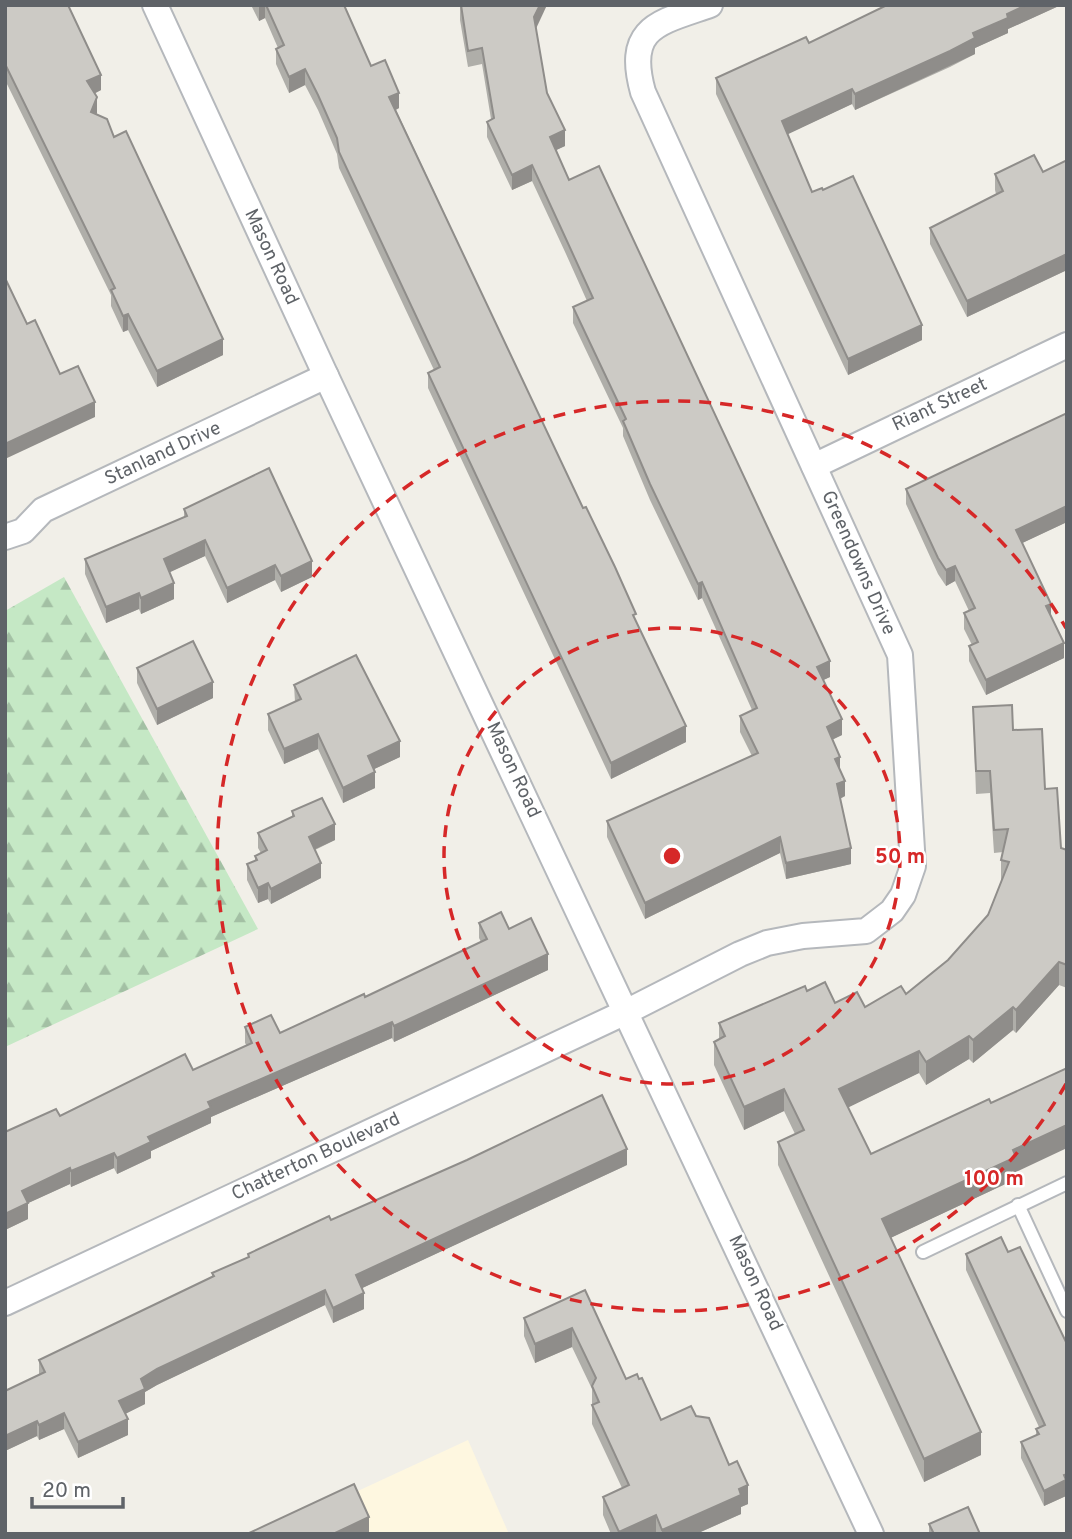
<svg xmlns="http://www.w3.org/2000/svg" width="1072" height="1539" font-family="Overpass,sans-serif">
	<defs>
		<pattern id="forest-firs" width="22" height="20" patternUnits="userSpaceOnUse" patternTransform="scale(1.75)"><rect width="22" height="20" fill="#c5e8c5"/><path d="M5 1l3.5 6h-7zM16 11l3.5 6h-7z" fill="#a3c0a4"/></pattern>
	</defs>
	<rect width="100%" height="100%" fill="#f1efe8"/>
	<polygon fill="#fef7e0" points="468,1440 509,1534 265,1534"/>
	<polygon fill="url(#forest-firs)" points="64,577 258,929 5,1047 5,611"/>
	<g fill="none" stroke-linecap="round" stroke-linejoin="round">
		<g stroke="#b5b8bc" stroke-width="16">
			<g id="lane">
				<polyline points="1018,1205 1067,1311"/>
				<polyline points="923,1252 1067,1183"/>
			</g>
		</g>
		<g stroke="#b5b8bc" stroke-width="28">
			<g id="street">
				<polyline points="155,5 326,376 871,1534"/>
				<polyline points="814,466 1067,345"/>
				<polyline points="5,537 23,531 43,510 326,376"/>
				<path d="M5,1303l623,-292 112,-57 27,-11 36,-7 63,-5 26,-20 11,-16 10,-29 -13,-211 -257,-563c-18,-65 15,-69 67,-87"/>
			</g>
		</g>
		<use href="#lane" stroke="#fff" stroke-width="12"/>
		<use href="#street" stroke="#fff" stroke-width="24"/>
	</g>
	<g fill="#afaea9">
		<polygon points="5,5 101,90 94,94 96,115 114,137 223,355 157,387 128,330 123,332 111,306 111,295 5,80"/>
		<polygon points="251,5 344,5 371,66 399,108 396,110 636,622 686,742 611,779 428,388 428,373 434,370 339,168 337,154 318,110 305,85 289,93 276,64 276,49 278,48 265,18 259,21"/>
		<polygon points="460,5 536,29 547,93 565,146 556,150 569,180 830,677 823,680 842,735 832,740 840,770 845,796 840,799 851,864 786,879 780,853 645,919 607,837 607,821 752,756 740,732 740,716 752,710 702,598 698,600 650,500 623,436 623,428 573,323 573,307 587,301 566,254 532,181 512,190 487,137 487,122 491,119 482,64 468,67 460,20"/>
		<polygon points="887,5 1061,5 1008,29 1008,33 975,48 975,54 950,67 855,110 852,104 787,134 812,192 922,340 848,375 716,94 716,78 809,43"/>
		<polygon points="1067,160 1067,270 967,317 930,244 930,228 996,194 995,190 995,174 1043,172"/>
		<polygon points="1067,413 1067,522 1022,543 1051,615 1064,658 986,695 969,661 969,646 972,645 964,629 964,613 969,611 955,581 946,586 938,574 906,504 906,489"/>
		<polygon points="184,509 312,577 281,592 275,580 227,603 205,556 169,572 174,599 141,614 139,609 106,623 85,574 85,559 184,517"/>
		<polygon points="137,668 213,698 157,725 137,683"/>
		<polygon points="294,685 400,757 374,769 375,788 343,803 318,749 284,764 268,730 268,714 295,702"/>
		<polygon points="973,707 1013,730 1045,789 1061,848 1067,850 1067,988 1059,985 1016,1033 1013,1030 973,1063 969,1059 926,1085 919,1073 848,1107 871,1154 1016,1172 1016,1179 890,1238 981,1455 924,1482 778,1165 778,1142 795,1134 784,1111 744,1130 714,1065 714,1042 719,1039 719,1023 807,991 835,1003 865,1007 906,994 948,960 988,915 1001,882 1001,860 1003,852 994,853 990,793 976,794"/>
		<polygon points="292,811 335,840 315,850 321,878 271,904 268,899 258,903 247,880 247,864 255,861 255,856 261,853 258,848 258,833 292,817"/>
		<polygon points="479,923 509,929 548,970 394,1042 392,1038 211,1117 211,1123 151,1151 151,1158 117,1174 114,1168 71,1187 70,1184 28,1203 28,1219 5,1230 5,1132 60,1116 193,1070 247,1046 245,1043 245,1027 280,1033 365,997 481,942 479,938"/>
		<polygon points="627,1165 362,1288 364,1309 333,1323 325,1305 157,1385 145,1392 145,1404 125,1414 128,1435 78,1458 64,1429 39,1440 37,1436 5,1451 5,1391 39,1375 39,1360 212,1277 212,1273 248,1257 248,1254 331,1220"/>
		<polygon points="1008,1252 1067,1344 1066,1496 1044,1506 1021,1458 1021,1442 1036,1435 1036,1429 1039,1427 966,1270 966,1254"/>
		<polygon points="585,1290 626,1379 661,1420 696,1416 729,1465 748,1504 741,1507 741,1514 696,1534 611,1534 603,1515 603,1497 622,1488 592,1424 592,1389 572,1347 535,1363 524,1336 524,1318"/>
		<polygon points="929,1524 980,1534 929,1534"/>
	</g>
	<g fill="#8f8d8a">
		<polygon points="259,5 265,5 265,18 259,21"/>
		<polygon points="540,5 547,5 534,33 534,17"/>
		<polygon points="1026,5 1061,5 1008,29 1008,33 975,48 975,54 855,110 855,94 973,33 1007,14"/>
		<polygon points="305,69 305,85 289,93 289,77"/>
		<polygon points="101,75 101,90 87,97 87,81"/>
		<polygon points="852,89 852,104 782,137 782,121"/>
		<polygon points="399,93 399,108 389,113 389,97"/>
		<polygon points="97,97 97,113 91,128 91,112"/>
		<polygon points="565,130 565,146 550,153 550,137"/>
		<polygon points="532,165 532,181 512,190 512,175"/>
		<polygon points="1067,254 1067,270 967,317 967,301"/>
		<polygon points="128,314 128,330 123,332 123,316"/>
		<polygon points="922,325 922,340 848,375 848,359"/>
		<polygon points="223,339 223,355 157,387 157,371"/>
		<polygon points="95,402 95,417 5,459 5,444"/>
		<polygon points="1067,506 1067,522 1016,546 1016,530"/>
		<polygon points="205,540 205,556 164,575 164,559"/>
		<polygon points="312,561 312,577 281,592 281,576"/>
		<polygon points="275,565 275,580 227,603 227,588"/>
		<polygon points="955,566 955,581 946,586 946,570"/>
		<polygon points="702,582 702,598 698,600 698,584"/>
		<polygon points="174,583 174,599 141,614 141,598"/>
		<polygon points="139,593 139,609 106,623 106,607"/>
		<polygon points="1051,604 1051,619 1046,606"/>
		<polygon points="1064,643 1064,658 986,695 986,680"/>
		<polygon points="830,661 830,677 817,683 817,667"/>
		<polygon points="213,682 213,698 157,725 157,709"/>
		<polygon points="842,719 842,735 827,742 827,727"/>
		<polygon points="686,726 686,742 611,779 611,763"/>
		<polygon points="318,734 318,749 284,764 284,749"/>
		<polygon points="400,741 400,757 368,772 368,756"/>
		<polygon points="840,757 840,773 835,759"/>
		<polygon points="375,772 375,788 343,803 343,788"/>
		<polygon points="845,781 845,796 837,800 837,784"/>
		<polygon points="335,824 335,840 309,852 309,837"/>
		<polygon points="780,837 780,853 645,919 645,903"/>
		<polygon points="851,848 851,864 786,879 786,863"/>
		<polygon points="321,863 321,878 271,904 271,889"/>
		<polygon points="268,883 268,899 258,903 258,888"/>
		<polygon points="548,954 548,970 394,1042 394,1026"/>
		<polygon points="1059,962 1059,985 1016,1033 1016,1010"/>
		<polygon points="1013,1007 1013,1030 973,1063 973,1040"/>
		<polygon points="392,1022 392,1038 211,1117 211,1123 151,1151 151,1158 117,1174 117,1158 148,1137 208,1102"/>
		<polygon points="969,1036 969,1059 926,1085 926,1062"/>
		<polygon points="919,1051 919,1073 839,1112 839,1089"/>
		<polygon points="784,1089 784,1111 744,1130 744,1107"/>
		<polygon points="1067,1125 1067,1148 1016,1172 1016,1179 882,1242 882,1219 1013,1150"/>
		<polygon points="627,1149 627,1165 356,1291 356,1275"/>
		<polygon points="114,1153 114,1168 71,1187 71,1171"/>
		<polygon points="70,1168 70,1184 24,1205 28,1203 28,1219 5,1230 5,1214 22,1191"/>
		<polygon points="325,1290 325,1305 157,1385 145,1392 145,1404 119,1417 119,1401 141,1379 157,1369"/>
		<polygon points="364,1293 364,1309 333,1323 333,1308"/>
		<polygon points="572,1328 572,1347 535,1363 535,1344"/>
		<polygon points="64,1413 64,1429 39,1440 39,1425"/>
		<polygon points="128,1419 128,1435 78,1458 78,1442"/>
		<polygon points="37,1421 37,1436 5,1451 5,1436"/>
		<polygon points="981,1432 981,1455 924,1482 924,1459"/>
		<polygon points="1067,1474 1066,1496 1044,1506 1044,1491"/>
		<polygon points="748,1485 748,1504 741,1507 741,1514 696,1534 662,1534 662,1530"/>
		<polygon points="656,1515 656,1534 619,1534 619,1532"/>
		<polygon points="369,1517 369,1534 333,1534"/>
	</g>
	<g fill="#cccac5" stroke="#8f8d8a" stroke-width="2">
		<polygon points="5,5 68,5 101,75 87,81 97,97 91,112 107,119 114,137 126,131 223,339 157,371 128,314 123,316 111,290 115,288 5,64"/>
		<polygon points="266,5 344,5 371,66 385,60 399,93 389,97 583,508 586,507 615,567 636,614 633,615 686,726 611,763 428,373 440,367 339,152 337,138 318,95 305,69 289,77 276,49 284,45"/>
		<polygon points="461,5 540,5 534,17 547,93 565,130 550,137 569,180 599,166 830,661 817,667 842,719 827,727 840,757 835,759 845,781 837,784 851,848 786,863 780,837 645,903 607,821 758,753 740,716 757,708 702,582 698,584 650,484 623,421 626,419 573,307 593,298 566,239 532,165 512,175 487,122 494,118 482,48 468,51"/>
		<polygon points="887,5 1026,5 1007,14 1008,18 973,33 975,38 950,51 855,94 852,89 782,121 812,192 822,188 823,190 853,176 922,325 848,359 716,78 806,37 809,43"/>
		<polygon points="1034,155 1043,172 1067,160 1067,254 967,301 930,228 1003,191 995,174"/>
		<polygon points="5,278 27,324 35,320 60,374 78,366 95,402 5,444"/>
		<polygon points="1067,413 1067,506 1016,530 1051,604 1046,606 1064,643 986,680 969,646 978,642 964,613 975,608 955,566 946,570 938,558 906,489"/>
		<polygon points="269,468 312,561 281,576 275,565 227,588 205,540 164,559 174,583 141,598 139,593 106,607 85,559 187,516 184,509"/>
		<polygon points="193,641 213,682 157,709 137,668"/>
		<polygon points="356,655 400,741 368,756 375,772 343,788 318,734 284,749 268,714 301,699 294,685"/>
		<polygon points="1012,705 1013,730 1042,729 1045,789 1057,788 1061,848 1067,850 1067,965 1059,962 1016,1010 1013,1007 973,1040 969,1036 926,1062 919,1051 839,1089 871,1154 989,1099 991,1103 1067,1068 1067,1125 1013,1150 1016,1157 882,1219 981,1432 924,1459 778,1142 804,1130 784,1089 744,1107 714,1042 725,1036 719,1023 805,986 807,991 825,982 835,1003 857,992 865,1007 901,986 906,994 948,960 988,915 1009,862 1001,860 1008,829 994,830 990,771 976,771 973,707"/>
		<polygon points="322,798 335,824 309,837 321,863 271,889 268,883 258,888 247,864 257,860 255,856 267,850 258,833 294,816 292,811"/>
		<polygon points="501,912 509,929 531,918 548,954 394,1026 392,1022 208,1102 211,1108 148,1137 151,1142 117,1158 114,1153 71,1171 70,1168 22,1191 28,1203 5,1214 5,1132 56,1109 60,1116 185,1054 193,1070 252,1043 245,1027 271,1015 280,1033 364,994 365,997 487,939 479,923"/>
		<polygon points="602,1095 627,1149 356,1275 364,1293 333,1308 325,1290 157,1369 141,1379 145,1389 119,1401 128,1419 78,1442 64,1413 39,1425 37,1421 5,1436 5,1391 45,1372 39,1360 214,1276 212,1273 249,1257 248,1254 329,1216 331,1220 467,1160"/>
		<polygon points="1001,1237 1008,1252 1020,1247 1067,1344 1067,1474 1064,1475 1066,1480 1044,1491 1021,1442 1039,1434 1036,1429 1045,1425 966,1254"/>
		<polygon points="585,1290 626,1379 637,1374 639,1379 642,1378 661,1420 691,1406 696,1416 709,1418 729,1465 737,1461 748,1485 739,1489 741,1495 662,1530 656,1515 619,1532 603,1497 629,1485 592,1405 599,1402 592,1386 596,1378 572,1328 535,1344 524,1318"/>
		<polygon points="354,1484 369,1517 333,1534 247,1534"/>
		<polygon points="968,1507 980,1534 934,1534 929,1524"/>
	</g>
	<g fill="none" stroke="#d62828" stroke-width="3.5" stroke-dasharray="12 9">
		<circle cx="672" cy="856" r="228"/>
		<path d="M1066 1084A455 455 0 1 1 1066 628"/>
	</g>
	<g text-anchor="middle" dominant-baseline="central" stroke-width="5" stroke-linejoin="round" paint-order="stroke">
		<g font-size="19" fill="#5f6368" stroke="#fff">
			<text transform="translate(271 257) rotate(65)">Mason Road</text>
			<text transform="translate(940 405) rotate(-25)">Riant Street</text>
			<text transform="translate(163 454) rotate(-25)">Stanland Drive</text>
			<text transform="translate(858 563) rotate(66)">Greendowns Drive</text>
			<text transform="translate(513 770) rotate(65)">Mason Road</text>
			<text transform="translate(316 1157) rotate(-25)">Chatterton Boulevard</text>
			<text transform="translate(755 1283) rotate(65)">Mason Road</text>
		</g>
	</g>
	<circle cx="672" cy="856" r="10" fill="#d62828" stroke="#fff" stroke-width="3.5"/>
	<g font-size="21" text-anchor="middle" font-weight="bold" fill="#d62828" stroke="#fff" stroke-width="5" stroke-linejoin="round" paint-order="stroke">
		<text x="900" y="863">50 m</text>
		<text x="994" y="1185">100 m</text>
	</g>
	<rect width="1072" height="1539" fill="none" stroke="#5f6368" stroke-width="14"/>
	<path d="M32 1497v10h91v-10" fill="none" stroke="#5f6368" stroke-width="3.5"/>
	<text x="42" y="1497" font-size="21" fill="#5f6368" stroke="#ffffff" stroke-width="5" paint-order="stroke">20 m</text>
</svg>
